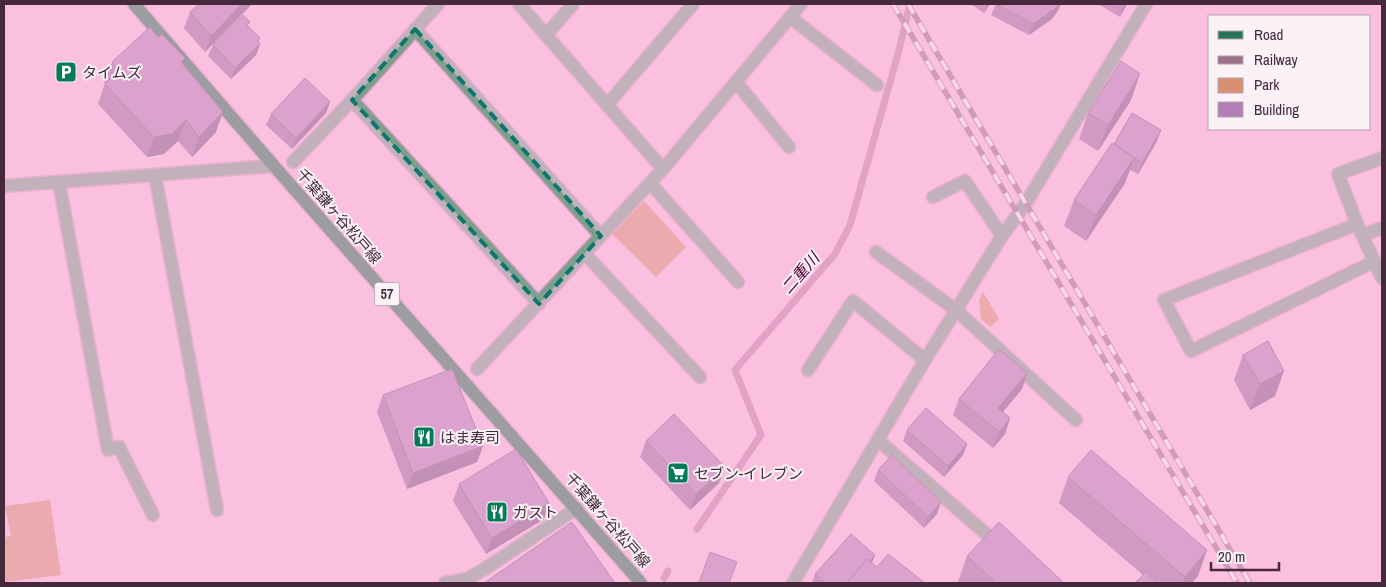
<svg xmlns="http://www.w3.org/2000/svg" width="1386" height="587" font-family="'Archivo Narrow','Noto Sans JP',sans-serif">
	<rect width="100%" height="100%" fill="#fbbfe0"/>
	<g fill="#d79071">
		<polygon points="644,201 686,247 656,277 612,234"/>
		<polygon points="983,292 999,319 990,327 981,319 979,300"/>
		<polygon points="50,500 61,575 4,582 4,537 11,536 5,506"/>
	</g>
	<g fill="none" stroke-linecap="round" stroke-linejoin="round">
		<g stroke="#c47fa7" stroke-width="7">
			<polyline points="697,529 761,435 735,370 835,254 850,225 899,50 910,4"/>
			<polyline points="664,578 668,571"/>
		</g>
		<g stroke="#d39ebb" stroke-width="15">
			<g id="minor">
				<polyline points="519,4 663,169"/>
				<polyline points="790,17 877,85"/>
				<polyline points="415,29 601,236"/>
				<polyline points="546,35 573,4"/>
				<polyline points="736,82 789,147"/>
				<polyline points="352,100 539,304"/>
				<polyline points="607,105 693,4"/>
				<polyline points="1382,158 1338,174 1357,224 1382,278"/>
				<polyline points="293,162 352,100 438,4"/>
				<polyline points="155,175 217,510"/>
				<polyline points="59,182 108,450 119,447 153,515"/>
				<polyline points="650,183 738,282"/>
				<polyline points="4,186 274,166"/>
				<polyline points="933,197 965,181 1002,236"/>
				<polyline points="1357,224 1164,300 1191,351 1375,261"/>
				<polyline points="1363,235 1382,228"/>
				<polyline points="876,252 956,310 1076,420"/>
				<polyline points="585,254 700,377"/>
				<polyline points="477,369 663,169 801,4"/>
				<polyline points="808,370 853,301 925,360"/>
				<polyline points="878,440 999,545"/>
				<polyline points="445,583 467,579 483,570 577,508"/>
				<polyline points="793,583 925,360 1002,236 1026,203 1146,4"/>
			</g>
		</g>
		<g stroke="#d39ebb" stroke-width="15">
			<polyline id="major" points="134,4 281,174 641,583"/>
		</g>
		<use href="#minor" stroke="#7c9f8e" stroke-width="12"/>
		<use href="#major" stroke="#287255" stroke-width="12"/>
		<g stroke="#9d718a" stroke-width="5.5">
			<g id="rail">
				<polyline points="893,4 1237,583"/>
				<polyline points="908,4 1250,583"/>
			</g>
		</g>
		<use href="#rail" stroke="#faf2f6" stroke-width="4" stroke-dasharray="11" stroke-linecap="butt"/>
	</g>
	<g fill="#9b6d9e">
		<polygon points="252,4 205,52 184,28 190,12"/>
		<polygon points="971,4 990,4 984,13"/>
		<polygon points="996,4 1059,9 1052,19 1029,35 991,15"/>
		<polygon points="1098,4 1127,4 1120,17"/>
		<polygon points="248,26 260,44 256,55 231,79 208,56 213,45"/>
		<polygon points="158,37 183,64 216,132 192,157 178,141 164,154 147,157 98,104 105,83 104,82 112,62"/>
		<polygon points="1131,100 1098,151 1079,139 1088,113"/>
		<polygon points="330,102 326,113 292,149 266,125 271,114"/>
		<polygon points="1157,141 1138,174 1130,170 1125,183 1086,241 1064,226 1074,200 1114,144"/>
		<polygon points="1243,355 1275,396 1250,410 1234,380"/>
		<polygon points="1027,373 1022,389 1003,412 1010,418 1005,434 993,448 953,415 959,399"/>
		<polygon points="383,395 483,446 477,462 407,489 377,412"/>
		<polygon points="907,430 967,444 963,455 944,477 903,441"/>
		<polygon points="646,441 719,483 690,510 640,457"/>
		<polygon points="878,470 937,514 924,528 874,481"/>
		<polygon points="1068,477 1198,576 1192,583 1135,583 1143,575 1059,503"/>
		<polygon points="459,484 549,503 544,519 486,554 453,501"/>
		<polygon points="967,556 1064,583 959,583 958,582"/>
		<polygon points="872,563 877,567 925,583 812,583 815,574"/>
	</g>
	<g fill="#7e5981">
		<polygon points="242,4 252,4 205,52 211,36"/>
		<polygon points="987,4 990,4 984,13"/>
		<polygon points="1059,4 1061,4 1059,9 1052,19 1029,35 1033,24"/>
		<polygon points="1125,4 1127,4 1120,17 1124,5"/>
		<polygon points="260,38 256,47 260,44 256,55 231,79 235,68"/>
		<polygon points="1140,74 1131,100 1098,151 1108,125"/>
		<polygon points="330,102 326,113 292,149 296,138"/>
		<polygon points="223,112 216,132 192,157 199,137"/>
		<polygon points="186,120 178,141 164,154 147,157 154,137"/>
		<polygon points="1161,130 1157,141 1138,174 1142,163"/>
		<polygon points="1134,158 1125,183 1086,241 1096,215"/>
		<polygon points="1284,371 1275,396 1250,410 1260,384"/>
		<polygon points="1027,373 1022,389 992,424 998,408"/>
		<polygon points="1010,418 1005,434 993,448 999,432"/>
		<polygon points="967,444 963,455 944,477 948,466"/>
		<polygon points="483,446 477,462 407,489 413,473"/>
		<polygon points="725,467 719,483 690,510 696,494"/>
		<polygon points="941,502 937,514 924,528 928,517"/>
		<polygon points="549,503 544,519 486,554 492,538"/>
		<polygon points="1207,550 1198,576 1192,583 1182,583 1185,577"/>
		<polygon points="875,555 871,566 850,583"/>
	</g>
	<g fill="#b47fb8" stroke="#7e5981">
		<polygon points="199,4 242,4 211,36 190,12"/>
		<polygon points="996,4 1059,4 1056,8 1033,24"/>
		<polygon points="243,15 250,22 247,25 260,38 257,40 260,44 235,68 213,45"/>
		<polygon points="150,27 158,37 162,34 185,58 181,62 223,112 199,137 186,120 172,134 154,137 105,84 119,69 112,62"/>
		<polygon points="1121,61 1140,74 1108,125 1088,113"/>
		<polygon points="305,78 330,102 296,138 271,114"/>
		<polygon points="1132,113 1161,130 1142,163 1114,144"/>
		<polygon points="1112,143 1134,158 1096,215 1074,200"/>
		<polygon points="1268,341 1284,371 1260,384 1243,355"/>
		<polygon points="999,349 1027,373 998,408 1010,418 999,432 959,399"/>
		<polygon points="452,369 483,446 413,473 383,395"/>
		<polygon points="926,408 967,444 948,466 907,430"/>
		<polygon points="674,414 725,467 696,494 646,441"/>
		<polygon points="516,449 549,503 492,538 459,484"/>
		<polygon points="1091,450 1207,550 1185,577 1068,477"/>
		<polygon points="892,455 941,502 928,517 878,470"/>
		<polygon points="572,522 615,583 484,583"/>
		<polygon points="999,522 1064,583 996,583 967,556"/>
		<polygon points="851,534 875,555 870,561 867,559 847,583 825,583 815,574"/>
		<polygon points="710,552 737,562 729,583 699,583"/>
		<polygon points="888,554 925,583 847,583 867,559 877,567"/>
		<polygon points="1146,572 1158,583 1135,583"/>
	</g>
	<path d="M0 0H1386V587H0ZM415,29l186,207 -62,68 -187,-204z" fill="#fbbfe0" fill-opacity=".55" fill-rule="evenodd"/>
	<path fill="none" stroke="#0f766e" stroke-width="4" stroke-dasharray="10 6" stroke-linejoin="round" d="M415,29l186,207 -62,68 -187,-204z"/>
	<defs>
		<g id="parking-square" transform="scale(1.125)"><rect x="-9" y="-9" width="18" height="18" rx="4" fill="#047b57" stroke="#faf2f6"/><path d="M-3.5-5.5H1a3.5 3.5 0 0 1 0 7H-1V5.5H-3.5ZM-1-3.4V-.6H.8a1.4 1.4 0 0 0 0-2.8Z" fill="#fff"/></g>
		<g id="restaurant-square" transform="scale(1.125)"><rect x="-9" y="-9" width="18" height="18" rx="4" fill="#047b57" stroke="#faf2f6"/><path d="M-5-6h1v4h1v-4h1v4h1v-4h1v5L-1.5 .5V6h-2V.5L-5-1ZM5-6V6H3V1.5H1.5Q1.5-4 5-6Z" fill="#fff"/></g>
		<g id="supermarket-square" transform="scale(1.125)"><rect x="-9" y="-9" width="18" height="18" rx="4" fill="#047b57" stroke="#faf2f6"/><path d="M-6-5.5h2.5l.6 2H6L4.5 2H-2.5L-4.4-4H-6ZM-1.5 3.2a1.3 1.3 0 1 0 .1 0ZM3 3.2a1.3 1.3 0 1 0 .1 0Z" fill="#fff"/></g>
	</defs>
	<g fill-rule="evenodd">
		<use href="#parking-square" x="66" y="72"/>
		<use href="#restaurant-square" x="424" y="437"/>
		<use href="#supermarket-square" x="678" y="473"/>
		<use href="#restaurant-square" x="497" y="512"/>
	</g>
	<g text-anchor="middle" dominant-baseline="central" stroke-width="4" stroke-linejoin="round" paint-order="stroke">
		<rect fill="#faf2f6" stroke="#7c6572" stroke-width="1" x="374.5" y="282.5" width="25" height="23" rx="4"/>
		<g font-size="14" font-weight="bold" fill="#46293a">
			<text x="387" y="294">57</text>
		</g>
		<g font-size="15" fill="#46293a" stroke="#faf2f6" text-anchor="start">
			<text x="82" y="72">タイムズ</text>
			<text x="440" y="437">はま寿司</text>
			<text x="694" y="473">セブン-イレブン</text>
			<text x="513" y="512">ガスト</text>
		</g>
		<g font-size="15" fill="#46293a" stroke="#faf2f6">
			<text transform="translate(339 216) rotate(49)">千葉鎌ヶ谷松戸線</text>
			<text transform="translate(608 520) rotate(49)">千葉鎌ヶ谷松戸線</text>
		</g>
		<g font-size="16" font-style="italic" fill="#55003c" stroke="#faf2f6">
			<text transform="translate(800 273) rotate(-49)">二重川</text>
		</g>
	</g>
	<rect width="1386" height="587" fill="none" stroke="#46293a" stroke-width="10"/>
	<rect x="1208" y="15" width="162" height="115" fill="#faf2f6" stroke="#b2a2ab"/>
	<rect x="1218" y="31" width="25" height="8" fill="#287255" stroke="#b2a2ab"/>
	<text x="1254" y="40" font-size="15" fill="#46293a">Road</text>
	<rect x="1218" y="56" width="25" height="8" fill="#9d718a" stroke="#b2a2ab"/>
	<text x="1254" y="65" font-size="15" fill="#46293a">Railway</text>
	<rect x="1218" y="78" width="25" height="15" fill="#d79071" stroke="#b2a2ab"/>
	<text x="1254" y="90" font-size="15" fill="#46293a">Park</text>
	<rect x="1218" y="102" width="25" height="15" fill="#b47fb8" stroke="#b2a2ab"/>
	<text x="1254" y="115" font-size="15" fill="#46293a">Building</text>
	<path d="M1211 562v8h68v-8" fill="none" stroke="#46293a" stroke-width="2.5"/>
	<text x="1218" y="562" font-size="15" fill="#46293a" stroke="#faf2f6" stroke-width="4" paint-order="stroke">20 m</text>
</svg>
